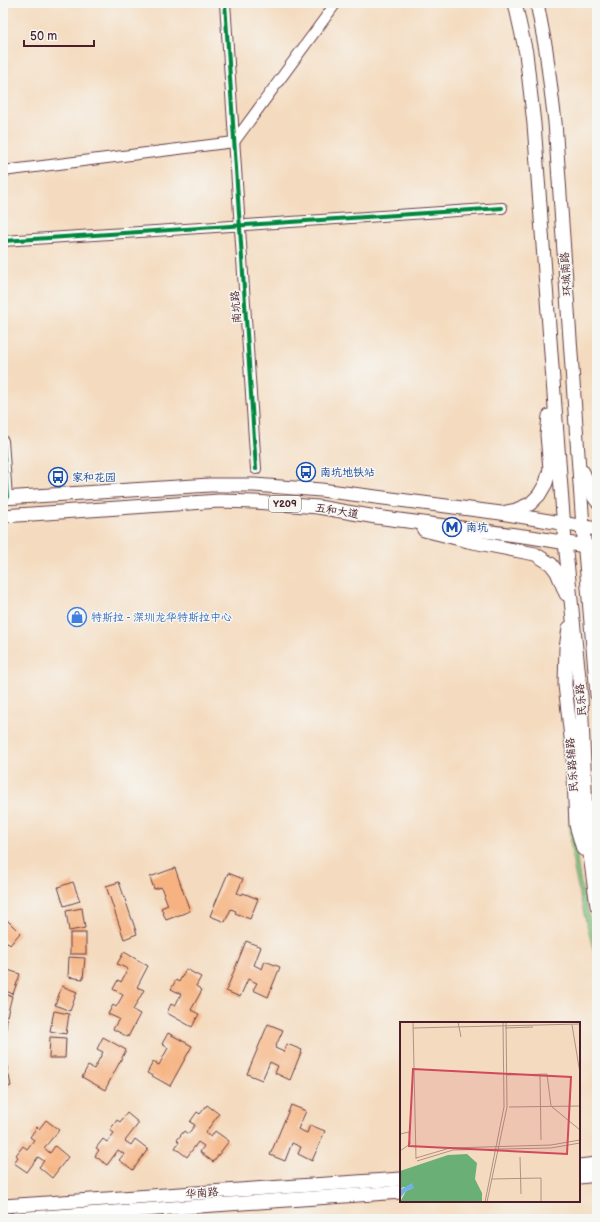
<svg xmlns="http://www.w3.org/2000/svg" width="600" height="1222" font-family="'Balsamiq Sans','LXGW WenKai TC',sans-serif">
	<rect width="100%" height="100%" fill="#f6f6f2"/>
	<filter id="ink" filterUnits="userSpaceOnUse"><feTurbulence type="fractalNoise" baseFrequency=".025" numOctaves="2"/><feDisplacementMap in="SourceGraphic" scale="8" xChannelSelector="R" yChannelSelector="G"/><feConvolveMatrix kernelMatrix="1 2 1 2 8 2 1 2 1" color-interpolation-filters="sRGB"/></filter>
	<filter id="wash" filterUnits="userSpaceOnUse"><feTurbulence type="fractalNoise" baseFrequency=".012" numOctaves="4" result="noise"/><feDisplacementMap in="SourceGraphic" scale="16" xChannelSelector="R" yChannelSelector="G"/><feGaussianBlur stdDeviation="0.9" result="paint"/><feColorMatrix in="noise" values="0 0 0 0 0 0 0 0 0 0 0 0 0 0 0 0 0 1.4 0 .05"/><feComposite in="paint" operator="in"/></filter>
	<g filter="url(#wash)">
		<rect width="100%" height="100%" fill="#f4dbbf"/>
		<path fill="#83cd8a" stroke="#66765a" d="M570,815c6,21 6,43 10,64 5,28 17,57 17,85 -8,-32 -17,-64 -23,-96 -3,-18 -4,-35 -4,-53z"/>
		<g id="blocks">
			<g fill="#f6b280">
				<polygon points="175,868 190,911 166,920 161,908 168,905 161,887 154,889 150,877"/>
				<polygon points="228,873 243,879 237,893 242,895 243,893 258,899 250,919 235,913 236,911 231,909 225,922 210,916"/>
				<polygon points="73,882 80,901 64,906 58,887"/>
				<polygon points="119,882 137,934 124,939 106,886"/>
				<polygon points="82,908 85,928 69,931 66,911"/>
				<polygon points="6,919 20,933 10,945 3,938 3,922"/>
				<rect x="70" y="933" width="16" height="21"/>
				<polygon points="246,941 261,947 254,965 262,969 265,961 280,967 268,997 253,990 257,983 248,979 240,997 226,991"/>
				<polygon points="124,952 148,966 137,987 144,990 133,1010 140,1014 128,1037 113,1029 119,1019 108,1014 113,1005 116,1007 123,995 113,989 118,980 121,982 128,969 117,964"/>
				<polygon points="69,957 85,958 83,979 68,977"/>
				<polygon points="5,969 20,974 13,994 3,990 3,976"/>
				<polygon points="186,969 201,977 196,986 202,990 191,1010 199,1014 192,1027 167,1013 171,1004 175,1006 181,994 171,989 176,980 179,982"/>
				<polygon points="62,986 77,992 70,1011 55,1005"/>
				<polygon points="3,994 12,996 7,1016 3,1015"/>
				<polygon points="54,1011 69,1014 66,1034 50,1031"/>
				<polygon points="3,1018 7,1019 5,1039 3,1039"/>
				<polygon points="268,1024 283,1030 275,1048 284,1052 287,1044 302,1050 290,1080 275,1073 278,1066 270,1062 262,1080 247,1074"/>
				<polygon points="168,1033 192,1046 170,1086 147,1073 153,1062 159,1065 168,1048 162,1044"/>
				<polygon points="50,1037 66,1038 65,1058 49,1058"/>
				<polygon points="103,1037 126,1050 105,1090 82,1077 88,1066 94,1069 103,1052 97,1049"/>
				<polygon points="3,1044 5,1044 6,1064 3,1064"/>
				<polygon points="7,1066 11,1086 3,1088 3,1067"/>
				<polygon points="207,1105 219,1114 205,1133 211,1137 215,1131 229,1141 213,1162 200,1152 204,1146 198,1142 187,1157 175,1148 179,1142 177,1140 184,1131 188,1134 195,1125 190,1122 197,1112 200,1114"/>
				<polygon points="291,1105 306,1111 298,1129 307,1133 310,1125 325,1131 312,1161 298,1154 301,1147 292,1143 285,1161 270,1155"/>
				<polygon points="127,1113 139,1123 125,1141 131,1145 135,1139 148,1149 133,1170 119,1160 124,1154 118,1150 107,1165 95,1156 99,1150 96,1148 103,1139 107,1142 114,1133 110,1130 117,1120 120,1122"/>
				<polygon points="46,1120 59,1130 44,1148 50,1153 55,1146 68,1157 52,1178 39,1167 44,1161 38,1157 27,1172 14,1163 18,1157 16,1155 23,1146 27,1149 34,1140 30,1137 37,1127 39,1129"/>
			</g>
		</g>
	</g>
	<g filter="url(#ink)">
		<use href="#blocks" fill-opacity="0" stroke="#643b41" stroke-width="1"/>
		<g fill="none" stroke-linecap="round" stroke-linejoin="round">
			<g stroke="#643b41" stroke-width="12">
				<g id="minor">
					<polyline points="225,3 256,469"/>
					<polyline points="3,171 234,142 336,3"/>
					<polyline points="3,241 502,208"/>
					<polyline points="3,441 7,498"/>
				</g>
			</g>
			<g stroke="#643b41" stroke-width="15">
				<g id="major">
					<polyline points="515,3 526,53 534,124 565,542 581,697 587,833 597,906"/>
					<polyline points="537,3 546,50 555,122 583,527 597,695"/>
					<polyline points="583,472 594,497 597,501"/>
					<polyline points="3,498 210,485 254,485 321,490 501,513 597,529"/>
					<polyline points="506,512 516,510 530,504 539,495 546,483 550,469 547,435 549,416"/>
					<polyline points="3,516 219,501 255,502 318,507 376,517 531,537 597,548"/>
					<polyline points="424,530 468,541 535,554 551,564 557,572 566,594"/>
					<polyline points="569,628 566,648 565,685 573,755 576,825 583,849"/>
					<polyline points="579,1166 597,1164"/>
					<polyline points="579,1177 597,1175"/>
					<polyline points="3,1206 401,1179"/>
					<polyline points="15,1219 401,1192"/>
				</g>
			</g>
			<use href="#minor" stroke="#fff" stroke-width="10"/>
			<use href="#major" stroke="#fff" stroke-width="13"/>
			<g stroke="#f6f6f2" stroke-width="6">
				<g id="cycleway">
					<polyline points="225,3 256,469"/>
					<polyline points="3,241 502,208"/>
					<polyline points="3,441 7,498"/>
				</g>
			</g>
			<use href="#cycleway" stroke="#00873e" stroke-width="4"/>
		</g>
	</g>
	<defs>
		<g id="bus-ring" transform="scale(1)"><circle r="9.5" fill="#f6f6f2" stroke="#1a4fb4" stroke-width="1.5"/><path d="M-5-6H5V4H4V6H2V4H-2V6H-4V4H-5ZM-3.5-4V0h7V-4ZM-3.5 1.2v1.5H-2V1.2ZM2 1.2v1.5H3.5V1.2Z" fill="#1a4fb4"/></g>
		<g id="metro-ring" transform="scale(1)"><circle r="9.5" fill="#f6f6f2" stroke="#1a4fb4" stroke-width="1.5"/><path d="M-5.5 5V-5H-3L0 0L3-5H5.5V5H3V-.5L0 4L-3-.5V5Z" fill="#1a4fb4"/></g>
		<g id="shop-ring" transform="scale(1)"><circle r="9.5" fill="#f6f6f2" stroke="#3f7fe0" stroke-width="1.5"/><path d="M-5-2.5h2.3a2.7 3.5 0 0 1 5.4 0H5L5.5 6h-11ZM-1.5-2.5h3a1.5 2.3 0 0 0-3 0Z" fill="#3f7fe0"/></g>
	</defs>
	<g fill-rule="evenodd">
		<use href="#bus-ring" x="306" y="472"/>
		<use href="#bus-ring" x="58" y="477"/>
		<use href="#metro-ring" x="452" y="527"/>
		<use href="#shop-ring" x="77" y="617"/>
	</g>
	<g text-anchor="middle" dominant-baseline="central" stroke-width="3" stroke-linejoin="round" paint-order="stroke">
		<rect fill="#f6f6f2" stroke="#7e6067" stroke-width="1" x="269" y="496" width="32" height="16" rx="3"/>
		<g font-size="10" font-weight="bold" fill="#4a1f2b">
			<text x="285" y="504">Y209</text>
		</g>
		<g font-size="11" fill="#4a1f2b" stroke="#f6f6f2">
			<text transform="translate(566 274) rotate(-94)">环城南路</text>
			<text transform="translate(236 307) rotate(-94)">南坑路</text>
			<text transform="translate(337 511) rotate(9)">五和大道</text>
			<text transform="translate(581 700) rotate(-94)">民乐路</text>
			<text transform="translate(572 765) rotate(-94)">民乐路辅路</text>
			<text transform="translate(202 1193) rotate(-4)">华南路</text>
		</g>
		<g font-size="11" fill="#164399" stroke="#f6f6f2" text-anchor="start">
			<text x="320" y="472">南坑地铁站</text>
			<text x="72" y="477">家和花园</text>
			<text x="466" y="527">南坑</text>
		</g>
		<g font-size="11" fill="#366cbe" stroke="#f6f6f2" text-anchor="start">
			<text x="91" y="617">特斯拉 - 深圳龙华特斯拉中心</text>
		</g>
	</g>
	<g transform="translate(400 1022)">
		<rect width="180" height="180" fill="#f4dbbf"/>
		<path d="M67,132l10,9 -2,16 7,14v9h-82l6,-11 7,-3 -10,-1 -3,3v-19l48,-16z" fill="#6ab076"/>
		<path d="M12,161l2,5 -8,3 -6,7v-8z" fill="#70b2e5"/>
		<path fill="none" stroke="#b09084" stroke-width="1" d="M13,0l3,137M58,0l3,15M172,3l8,48M13,6l167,-4M105,6l28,-1M140,52l1,66M107,53l40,-1 4,32 29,24M109,85l71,-1M0,112l9,-2 1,12 -10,7M120,135l1,37M16,136l34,-10 101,-3 29,-5M17,139l36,-11 98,-2 29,-5M92,157l49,-1v24M85,180l19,-95 -1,-85M87,180l20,-95 -1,-85"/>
		<path fill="#d1495b" fill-opacity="0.15" stroke="#d1495b" stroke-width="2" d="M13,47l158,8 -4,77 -158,-8z"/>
		<rect width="180" height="180" fill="none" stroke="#4a1f2b" stroke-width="2"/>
	</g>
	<rect width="600" height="1222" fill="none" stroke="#f6f6f2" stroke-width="16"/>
	<path d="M24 40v6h70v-6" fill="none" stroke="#4a1f2b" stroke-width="2"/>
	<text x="30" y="40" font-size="12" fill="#4a1f2b" stroke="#f6f6f2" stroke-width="3" paint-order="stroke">50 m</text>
</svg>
